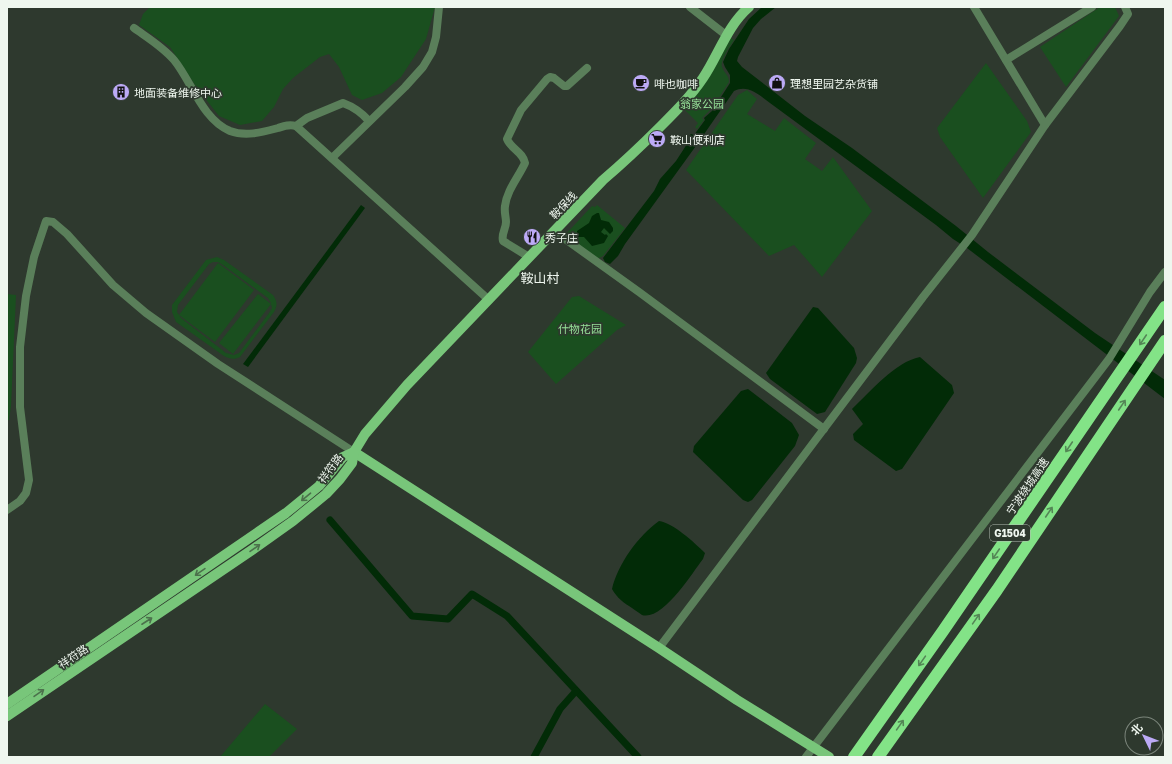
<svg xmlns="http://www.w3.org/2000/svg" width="1172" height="764" font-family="'Golos Text','Noto Sans SC',sans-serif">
	<rect width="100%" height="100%" fill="#2e392e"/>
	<g fill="#1a4f1f" fill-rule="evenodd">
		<polygon points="150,7 435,7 426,39 401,77 382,93 362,100 352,95 339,67 329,54 320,57 293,78 283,89 274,107 262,121 240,125 219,116 197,88 170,47 139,25 143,14"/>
		<polygon points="1100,7 1115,7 1119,16 1066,87 1040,47"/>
		<path d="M728,36l6,4c-4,6 -14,21 -12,27 2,6 7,8 7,15l-16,25 -11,11 2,2 -7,9 -2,-2 3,-4 -15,-15z"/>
		<polygon points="986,63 1027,121 1031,132 983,198 940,137 937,128"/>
		<polygon points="747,90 757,99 747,114 775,131 784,118 816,143 805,159 822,171 833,157 872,211 822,277 794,245 769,256 686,170 738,95"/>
		<polygon points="597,205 625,228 603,256 597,259 565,235 592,206 595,207"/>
		<path d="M217,257l7,3 49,35c4,6 5,10 1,17l-34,45c-6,3 -10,2 -16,-1l-48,-34 -4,-10v-7l34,-45zM213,262h5l5,3 45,33 3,5v1l-13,-10 -39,49 14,11 38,-50 1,4 -3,5 -30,40 -5,2 -8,-2 -45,-35 -4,-6 1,-7 31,-41z"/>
		<polygon points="218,263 254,290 215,342 179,315"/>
		<polygon points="7,294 16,295 11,406 9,420 7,421"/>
		<polygon points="579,296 626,325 617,330 556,384 528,352 572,297"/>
		<polygon points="265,704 297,729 269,757 220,757"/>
	</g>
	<g fill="#022b07">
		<path d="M762,7h14l-15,12 -8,9 -15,29 -1,4 5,6 63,49 47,32 104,78 32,26 107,81 70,47v19l-198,-151 -14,-9 -17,-14 -166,-122c-11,-8 -22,-19 -36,-12l-41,59 -68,94 -7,12 -8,8 -5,-2 -2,-4 51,-67 6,-12 16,-18 11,-17 -3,-3 7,-7 3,1 11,-15 -1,-2 8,-7 18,-28v-8l-5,-8 -2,-5 6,-13 20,-30z"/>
		<polygon points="361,205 365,208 248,367 243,364"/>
		<polygon points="597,213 599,213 601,220 609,222 613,228 613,231 610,234 604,228 601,232 605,235 606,234 608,236 604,243 592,246 584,237 577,237 577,231 589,223 592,216"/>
		<polygon points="813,307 818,308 854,348 857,358 856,363 825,412 817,414 770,379 766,373"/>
		<path d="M920,357l32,28 2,8 -52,76 -6,2 -42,-31 -1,-6 10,-10 -11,-15c19,-18 43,-47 68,-52z"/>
		<polygon points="748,389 792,423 799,435 795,446 752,500 748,502 743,500 693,452 694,446 741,391"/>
		<path d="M659,521c14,2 35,21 46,32l-2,6c-11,14 -40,62 -61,56 -3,-2 -7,-5 -10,-7 -8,-5 -15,-10 -20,-19 6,-25 26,-53 47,-68z"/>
	</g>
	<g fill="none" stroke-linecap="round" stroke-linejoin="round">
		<g stroke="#022b07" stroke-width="7">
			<polyline points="330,520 412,616 448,619 472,594 507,616 638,757"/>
			<polyline points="534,757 560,709 576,691"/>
		</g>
		<g stroke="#5a7f5a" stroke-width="8">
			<polyline points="690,7 726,35"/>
			<polyline points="974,7 1045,125"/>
			<path d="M134,28c14,10 29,19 40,32 18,22 28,59 56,71 16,6 33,1 48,-3 6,-2 11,-4 18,-2l193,174"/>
			<polyline points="1006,60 1092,7"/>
			<path d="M296,126l11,-8 36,-15c11,4 19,10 26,18"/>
			<polyline points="332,158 405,87 423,67 432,52 436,37 439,7"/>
			<polyline points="554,231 639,292 824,429"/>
			<path d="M529,257l-26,-16c-2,-7 3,-12 3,-19 0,-5 -2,-10 -1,-16 2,-16 13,-28 20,-43 -2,-11 -14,-14 -18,-24l14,-29 26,-31 3,-2 4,1 10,8h3l20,-18"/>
			<polyline points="7,510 20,501 26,493 29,480 20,407 20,347 26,296 34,257 46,221 53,222 67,234 113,285 146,313 218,364 354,452"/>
			<polyline points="659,648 923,297 972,235 1045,125 1120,26 1128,14 1125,7"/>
			<polyline points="806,757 1109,359 1150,292 1165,272"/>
		</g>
		<g stroke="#78c67a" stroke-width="10">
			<polyline points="354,452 659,648 737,700 829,757"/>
			<polyline points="7,704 286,513 319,486 343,457 354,452"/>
			<path d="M7,716l245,-166 41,-29 33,-27 14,-15 12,-16 2,-11 11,-18 42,-49 196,-205c20,-17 39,-35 58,-54 15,-15 30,-30 42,-48 16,-24 24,-52 46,-71"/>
		</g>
		<g stroke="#83e387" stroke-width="12">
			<polyline points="854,757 943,631 1165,307"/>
			<polyline points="878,757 997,590 1165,341"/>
		</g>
	</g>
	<defs><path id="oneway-shaft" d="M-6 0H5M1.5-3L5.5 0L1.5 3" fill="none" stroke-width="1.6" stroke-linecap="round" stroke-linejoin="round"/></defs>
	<g stroke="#548656">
		<use href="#oneway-shaft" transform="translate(1143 340) rotate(124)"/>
		<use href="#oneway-shaft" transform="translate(1122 405) rotate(-56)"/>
		<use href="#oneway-shaft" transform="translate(1069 447) rotate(124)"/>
		<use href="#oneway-shaft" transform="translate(1049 512) rotate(-56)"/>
		<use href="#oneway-shaft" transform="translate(996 554) rotate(124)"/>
		<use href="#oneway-shaft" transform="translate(976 619) rotate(-55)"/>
		<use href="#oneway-shaft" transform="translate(922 661) rotate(125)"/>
		<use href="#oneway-shaft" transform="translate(900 725) rotate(-55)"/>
	</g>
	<g stroke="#4c714c">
		<use href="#oneway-shaft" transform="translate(306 497) rotate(140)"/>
		<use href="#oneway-shaft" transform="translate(255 548) rotate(-35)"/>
		<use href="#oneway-shaft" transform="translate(200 572) rotate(145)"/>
		<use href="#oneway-shaft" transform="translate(147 621) rotate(-33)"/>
		<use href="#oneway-shaft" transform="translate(39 693) rotate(-35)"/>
	</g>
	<defs>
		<g id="cafe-disc" transform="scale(0.9)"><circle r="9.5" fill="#bcaaf6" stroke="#2e392e"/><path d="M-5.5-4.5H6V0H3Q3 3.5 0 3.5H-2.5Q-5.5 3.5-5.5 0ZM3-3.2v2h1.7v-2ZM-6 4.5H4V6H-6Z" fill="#111"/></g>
		<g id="shop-disc" transform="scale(0.9)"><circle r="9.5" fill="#bcaaf6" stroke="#2e392e"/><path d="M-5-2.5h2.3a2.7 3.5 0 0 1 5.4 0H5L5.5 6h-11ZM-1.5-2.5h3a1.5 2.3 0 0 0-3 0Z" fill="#111"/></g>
		<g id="building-disc" transform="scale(0.9)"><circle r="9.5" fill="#bcaaf6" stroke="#2e392e"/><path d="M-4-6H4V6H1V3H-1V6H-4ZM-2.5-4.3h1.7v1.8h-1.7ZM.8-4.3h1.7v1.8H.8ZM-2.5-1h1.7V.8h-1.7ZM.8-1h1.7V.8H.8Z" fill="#111"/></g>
		<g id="supermarket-disc" transform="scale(0.9)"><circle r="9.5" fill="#bcaaf6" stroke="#2e392e"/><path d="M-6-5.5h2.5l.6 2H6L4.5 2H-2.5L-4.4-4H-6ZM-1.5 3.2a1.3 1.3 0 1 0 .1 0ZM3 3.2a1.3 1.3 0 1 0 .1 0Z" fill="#111"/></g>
		<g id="restaurant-disc" transform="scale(0.9)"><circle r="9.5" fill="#bcaaf6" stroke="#2e392e"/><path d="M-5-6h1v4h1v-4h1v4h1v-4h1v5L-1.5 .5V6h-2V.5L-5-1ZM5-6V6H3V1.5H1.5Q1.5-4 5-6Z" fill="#111"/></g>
	</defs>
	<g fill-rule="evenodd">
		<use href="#cafe-disc" x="641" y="83"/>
		<use href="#shop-disc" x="777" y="83"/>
		<use href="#building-disc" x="121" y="92"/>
		<use href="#supermarket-disc" x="657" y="139"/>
		<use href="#restaurant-disc" x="532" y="237"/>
	</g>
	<g text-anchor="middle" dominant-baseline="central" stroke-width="3.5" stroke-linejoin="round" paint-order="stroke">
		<rect fill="#2e392e" stroke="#b5beb5" stroke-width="1" x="990" y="525" width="40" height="16" rx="3"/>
		<g font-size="10" font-weight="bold" fill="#eff7ef">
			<text x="1010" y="533">G1504</text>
		</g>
		<g font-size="11" fill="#eff7ef" stroke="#2e392e" text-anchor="start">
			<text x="654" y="83">啡也咖啡</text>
			<text x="790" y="83">理想里园艺杂货铺</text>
			<text x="134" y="92">地面装备维修中心</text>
			<text x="670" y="139">鞍山便利店</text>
			<text x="545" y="237">秀子庄</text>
		</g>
		<g font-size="11" fill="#97e299" stroke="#2e392e">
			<text x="702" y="103">翁家公园</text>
			<text x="580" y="328">什物花园</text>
		</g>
		<g font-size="11" fill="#eff7ef" stroke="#2e392e">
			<text transform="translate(563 205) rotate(-46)">鞍保线</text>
			<text transform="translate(330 468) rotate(-53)">祥符路</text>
			<text transform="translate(1027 486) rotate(-56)">宁波绕城高速</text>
			<text transform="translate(73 656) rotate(-34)">祥符路</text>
		</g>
		<g font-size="13" fill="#eff7ef" stroke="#2e392e">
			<text x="540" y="278">鞍山村</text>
		</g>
	</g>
	<rect width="1172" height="764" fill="none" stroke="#eff7ef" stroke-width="16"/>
	<g transform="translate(1144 736) rotate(313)"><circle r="19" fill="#2e392e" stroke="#7b857b"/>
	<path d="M0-3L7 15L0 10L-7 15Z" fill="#bcaaf6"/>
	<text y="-6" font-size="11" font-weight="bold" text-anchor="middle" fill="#eff7ef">北</text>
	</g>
</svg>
